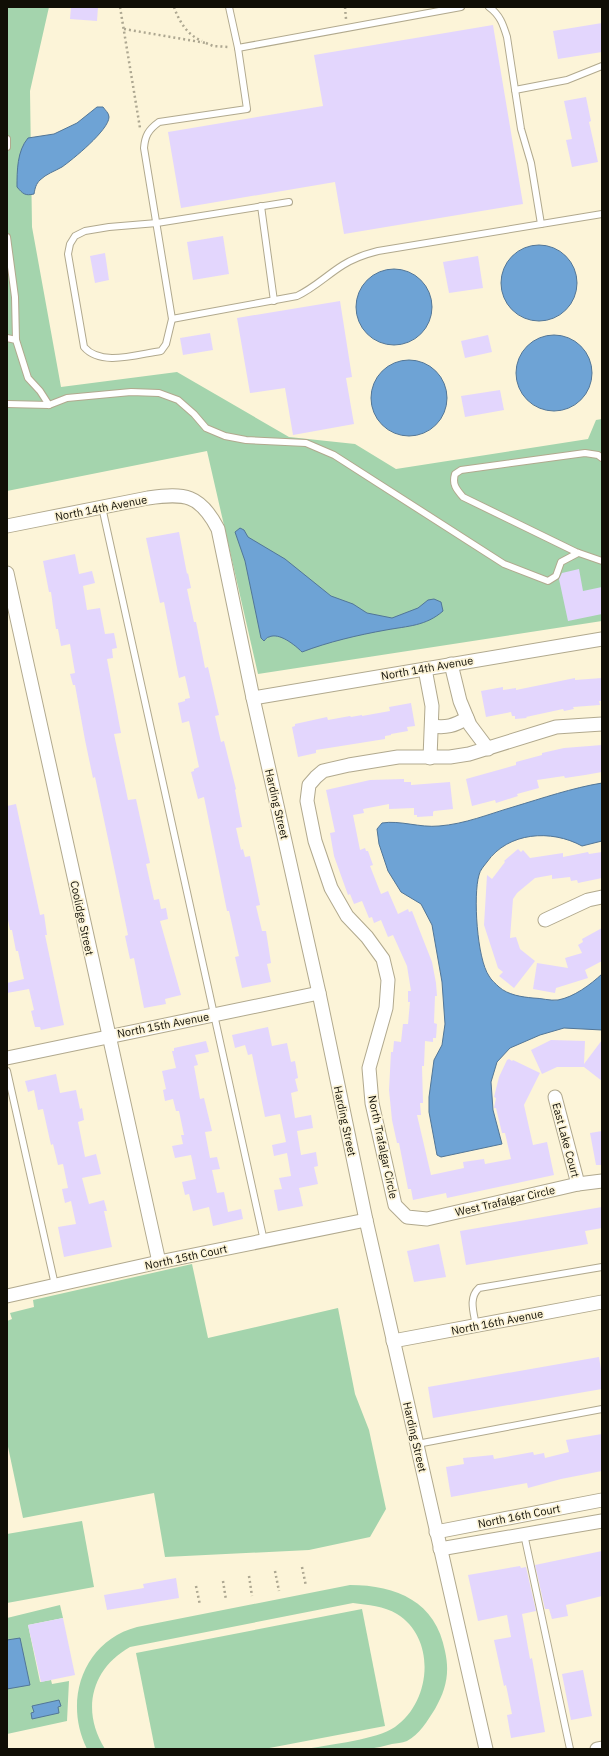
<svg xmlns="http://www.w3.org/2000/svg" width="609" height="1756" font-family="'IBM Plex Sans',sans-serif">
	<rect width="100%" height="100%" fill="#fcf4d8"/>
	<g fill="#a4d4ad">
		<polygon points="7,7 49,7 30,91 32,227 61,387 177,372 289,437 355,444 396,469 588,439 596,420 602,419 602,621 258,674 207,451 7,491"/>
		<polygon points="192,1264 208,1338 338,1308 355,1394 369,1430 386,1509 370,1537 309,1550 165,1557 154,1493 23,1518 7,1442 7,1321 12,1319 10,1313 34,1307 33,1300"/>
		<polygon points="82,1521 94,1587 7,1603 7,1534"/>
		<path d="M350,1585c47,0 86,17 95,66 5,22 1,39 -10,58 -7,11 -16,26 -28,32 -5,2 -11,2 -15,3 -8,2 -16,4 -24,5 -20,2 -41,0 -61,0 24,-5 69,-9 88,-22 36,-25 42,-88 2,-113 -13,-8 -29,-9 -44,-11l-223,44c-39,22 -49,64 -25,102h-18c-24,-48 -4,-108 50,-122z"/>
		<polygon points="60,1605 63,1618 28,1625 40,1682 51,1680 52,1684 69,1681 67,1721 7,1734 7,1618"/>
		<polygon points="362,1609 385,1726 264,1749 155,1749 136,1653"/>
	</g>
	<g fill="#6ea3d5" stroke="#527697">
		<path d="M97,107h6c2,3 6,6 6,10 0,13 -37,43 -47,50 -7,4 -16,7 -22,13 -4,4 -5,8 -6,14 -9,2 -11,0 -17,-7 0,-16 0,-36 11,-49l26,-4 23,-11z"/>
		<circle cx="539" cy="283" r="38"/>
		<circle cx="394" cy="307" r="38"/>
		<circle cx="554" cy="373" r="38"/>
		<circle cx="409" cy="398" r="38"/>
		<path d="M240,528l4,2 4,7 37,22 46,37 22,8 14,9 25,5 26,-10 10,-8 6,-1 7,3 2,9c-17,15 -35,15 -57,19 -28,5 -58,12 -84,22 -7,-7 -23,-20 -33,-15 -2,0 -3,2 -5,4l-3,-3 -16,-77 -10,-29z"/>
		<path d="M602,783v58l-20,5c-31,-17 -74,-14 -95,16 -3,4 -7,8 -8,13 -6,20 -2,84 10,101 2,4 7,8 10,11 9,8 23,10 34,11 8,0 17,3 25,2 16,-3 32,-15 44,-26v56l-38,-2 -24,7 -30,13 -13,14 -6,20 2,28 9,34 -61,13 -4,-2 -8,-43v-15l5,-37 8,-15 3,-21 -3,-42 -10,-57 -11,-21 -20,-12 -13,-21 -9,-27 -2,-15 5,-6c18,-3 38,5 57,3 26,-2 50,-12 74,-19 30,-9 59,-19 89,-24z"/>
		<polygon points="20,1638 30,1685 7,1689 7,1640"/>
		<polygon points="59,1700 61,1706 58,1707 59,1713 32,1719 31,1713 34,1712 32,1706"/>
	</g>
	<g fill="#e3d6fd">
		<polygon points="71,7 98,7 97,21 70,19"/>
		<polygon points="602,23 602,52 558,59 553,31"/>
		<polygon points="493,25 523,204 344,234 335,182 181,208 168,132 323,106 314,55"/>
		<polygon points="586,97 591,121 589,122 598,162 572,167 566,140 572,139 564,101"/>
		<polygon points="223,236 229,274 193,280 187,242"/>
		<polygon points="105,253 109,280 95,283 90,256"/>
		<polygon points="478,256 483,288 449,293 443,262"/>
		<polygon points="340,301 352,377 346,378 354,424 293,435 285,388 250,393 237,318"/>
		<polygon points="210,333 213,350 183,355 180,338"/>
		<polygon points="488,335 492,352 465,358 461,341"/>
		<polygon points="500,390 504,410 465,417 461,396"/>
		<polygon points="179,532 187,574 188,573 191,588 187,589 194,622 196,622 205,668 208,667 219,715 215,716 221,742 224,741 236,789 235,790 242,827 236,828 241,850 243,849 245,857 250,856 260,905 256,906 262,931 266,931 271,963 267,964 271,982 242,988 235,957 239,956 229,911 227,911 204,797 198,799 191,772 194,771 194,769 199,767 189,721 182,723 178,703 185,701 185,699 190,698 185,676 179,678 164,602 160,603 146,538"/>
		<polygon points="75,554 79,574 92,571 95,583 83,586 87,610 100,608 105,634 114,633 117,648 112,649 113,658 107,659 121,733 114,734 128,800 136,799 150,863 146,864 154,900 159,899 161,909 166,908 168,919 160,921 181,995 165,999 166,1004 144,1008 134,958 130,959 125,936 128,935 115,872 95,777 93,778 85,740 75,685 73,685 70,674 75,673 70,644 61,646 58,629 56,629 51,592 49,592 43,561"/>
		<polygon points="579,569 583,591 602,587 602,614 568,621 559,579 562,573"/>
		<polygon points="575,678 575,680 602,678 602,701 599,701 600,705 573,707 574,709 564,711 563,709 526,717 527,718 515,719 515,716 512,716 511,712 486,717 481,691 503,687 503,690 516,688 516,690"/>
		<polygon points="411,703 415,726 407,727 408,731 391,734 391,735 385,736 385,739 316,750 316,753 298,757 292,727 295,726 295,724 327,717 328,720 350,716 351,717 362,715 362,716 390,711 389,707"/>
		<polygon points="602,745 602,772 585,775 565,778 564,776 537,780 539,788 517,794 518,796 496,803 495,800 472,806 466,779 516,765 516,762 542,755 542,753 564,748"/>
		<polygon points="404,779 404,782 411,782 411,785 450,782 453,809 434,811 433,812 433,816 417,817 417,815 414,815 414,808 389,809 389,804 363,809 364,813 353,815 360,850 365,848 366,851 368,851 373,865 370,866 381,894 388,891 398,914 408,909 409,912 412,911 432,962 436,983 437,996 435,996 434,1023 437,1024 436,1038 433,1038 433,1042 425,1041 424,1066 422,1066 423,1103 420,1103 421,1115 417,1115 431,1175 464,1168 463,1162 484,1159 485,1164 511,1159 505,1133 502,1133 496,1108 494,1108 496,1098 494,1097 499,1077 507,1060 509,1059 512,1061 513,1060 540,1073 524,1105 533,1145 547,1142 554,1175 447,1198 446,1193 413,1200 411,1189 408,1189 399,1143 397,1143 392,1120 389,1090 391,1052 393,1052 394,1041 401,1042 403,1024 408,1024 410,1002 408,1002 408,991 411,991 407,966 393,935 388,937 381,920 374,923 372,917 369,918 362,901 354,904 350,894 348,895 334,856 330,833 335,832 326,790 370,780"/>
		<polygon points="16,804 40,915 44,914 47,935 45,935 64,1025 41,1030 40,1027 35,1027 31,1011 34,1010 29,989 7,993 7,983 24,979 18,951 16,951 12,930 10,930 7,915 7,806"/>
		<polygon points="518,849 521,852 523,850 530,858 563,853 563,857 588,852 589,854 602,852 602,878 578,883 577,880 571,881 570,877 552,879 552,875 535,878 517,893 513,899 510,938 516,937 520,949 535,961 514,988 499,976 503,972 498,968 484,925 487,875 492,879 505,862 504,861"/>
		<polygon points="602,928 602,961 585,970 588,978 556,988 555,993 533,989 537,963 568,968 565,958 582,953 578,945 583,942 582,939"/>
		<polygon points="268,1027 272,1046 287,1043 291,1062 295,1061 298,1078 295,1079 298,1091 291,1093 295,1118 311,1115 313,1128 297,1131 301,1155 316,1152 318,1166 314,1167 318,1184 299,1188 303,1206 278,1211 274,1190 282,1189 279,1178 291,1176 287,1153 274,1156 272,1145 286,1142 280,1114 265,1117 252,1054 248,1055 245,1045 235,1048 232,1035"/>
		<polygon points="551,1040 585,1041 584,1064 602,1040 602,1081 584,1067 557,1067 542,1074 531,1050"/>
		<polygon points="206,1041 209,1052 195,1055 198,1065 194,1066 200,1099 204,1098 212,1131 205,1132 210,1158 217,1157 220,1169 212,1170 217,1193 224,1192 228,1212 241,1209 243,1219 213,1226 209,1207 193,1211 189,1194 185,1195 182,1182 196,1179 191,1155 175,1158 172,1146 183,1144 181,1135 184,1135 179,1111 176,1111 173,1099 165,1101 163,1090 166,1089 162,1071 176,1068 172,1051 174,1051 174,1048"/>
		<polygon points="56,1074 60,1093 76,1090 80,1109 82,1108 84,1120 78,1122 85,1157 96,1154 101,1174 82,1178 89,1204 104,1200 107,1211 104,1211 112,1247 64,1257 58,1227 76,1224 71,1201 65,1203 62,1189 68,1188 63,1164 58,1165 53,1144 51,1145 43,1109 38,1110 34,1090 28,1092 25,1081"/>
		<polygon points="602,1131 602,1165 596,1165 590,1133"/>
		<polygon points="602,1207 602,1228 585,1231 588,1244 466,1265 460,1231"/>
		<polygon points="439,1244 446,1277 414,1282 407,1251"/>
		<polygon points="599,1357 602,1376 602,1389 433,1418 428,1387"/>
		<polygon points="602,1434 602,1471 561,1479 528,1488 527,1483 451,1497 446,1467 464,1464 463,1458 493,1455 494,1459 533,1452 534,1455 544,1453 545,1458 569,1452 566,1440"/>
		<polygon points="602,1551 602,1596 566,1605 568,1616 552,1619 549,1609 545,1609 535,1565"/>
		<polygon points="520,1566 521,1568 526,1567 536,1611 522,1614 530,1659 532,1658 545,1732 511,1738 507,1715 512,1714 506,1685 504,1686 494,1640 511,1637 507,1615 478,1621 468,1575"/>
		<polygon points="176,1578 179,1598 107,1610 104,1595 144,1588 143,1584"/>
		<polygon points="63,1618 75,1675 41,1682 28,1625"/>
		<polygon points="583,1670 592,1716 571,1720 562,1674"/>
	</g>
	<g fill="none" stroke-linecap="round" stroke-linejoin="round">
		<g stroke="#b1a98e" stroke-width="8">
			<g id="service">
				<polyline points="229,7 238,48 461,7"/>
				<path d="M489,7c11,8 14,17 18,30l14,92 10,34 10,61"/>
				<path d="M238,48l9,61 -88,13c-11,8 -14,14 -15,26l28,171 125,-23c17,-8 30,-21 46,-31 11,-7 23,-11 35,-14l224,-37"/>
				<polyline points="515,90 567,80 602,66"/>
				<polyline points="7,139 7,147"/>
				<polyline points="261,206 274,301"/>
				<polyline points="7,237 15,297 16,340"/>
				<path d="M172,319l-6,25 -5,7c-23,3 -60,16 -77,-4l-16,-93 2,-10 5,-8 10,-5 24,-4 48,-4 132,-21"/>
				<polyline points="7,338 16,340 28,378 40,391 49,405"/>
				<polyline points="7,404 49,405 67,398 131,392 159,393 178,400 194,414 206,428 225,436 246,440 306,443 334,455 504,564 548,581 556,576 561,562 578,553"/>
				<path d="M602,458l-4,-3 -13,-2 -124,17 -6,4c-3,10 1,15 8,23l113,55 26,9"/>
				<polyline points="102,507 264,1241"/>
				<polyline points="7,1071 55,1285"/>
				<path d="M476,1326c-2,-13 -8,-28 3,-38l123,-21"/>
				<polyline points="417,1444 602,1409"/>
				<polyline points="524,1534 570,1749"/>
			</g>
		</g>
		<g stroke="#b1a98e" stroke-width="15">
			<g id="minor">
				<path d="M7,526l141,-28c37,-5 52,-4 70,31l35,169 66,295 47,227 120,529"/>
				<polyline points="7,573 159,1262"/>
				<polyline points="451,664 460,701 470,725 488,749"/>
				<polyline points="425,669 432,706 430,758"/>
				<polyline points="253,698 602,639"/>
				<polyline points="602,724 556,727 469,754 450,757 398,757 349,765 323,771 316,777 309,785 307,801 315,841 331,888 347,916 367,937 383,959 388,980 386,1008 369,1068 372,1103 395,1205 407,1217 427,1219 578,1184 602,1181"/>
				<path d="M432,726c14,2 22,0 35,-8"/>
				<polyline points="545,920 588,900 602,897"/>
				<polyline points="7,1058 319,993"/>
				<polyline points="555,1097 578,1184"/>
				<polyline points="7,1296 159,1262 366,1220"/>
				<polyline points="393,1341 602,1302"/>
				<polyline points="436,1532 602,1500"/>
				<polyline points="440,1549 602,1521"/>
				<polyline points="597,1749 602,1748"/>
			</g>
		</g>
		<g stroke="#ada791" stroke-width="2.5" stroke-dasharray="2 3" stroke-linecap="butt">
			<polyline points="120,7 140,128"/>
			<path d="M174,7c5,14 13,28 28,34"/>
			<polyline points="345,7 346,19"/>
			<polyline points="124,29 206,43"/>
			<polyline points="206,43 213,46 229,47"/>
			<polyline points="302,1567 306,1586"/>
			<polyline points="275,1571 279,1591"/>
			<polyline points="249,1576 252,1596"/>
			<polyline points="223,1581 226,1600"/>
			<polyline points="196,1586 200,1605"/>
		</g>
		<use href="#service" stroke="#fff" stroke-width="6"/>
		<use href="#minor" stroke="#fff" stroke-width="13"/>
	</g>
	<g text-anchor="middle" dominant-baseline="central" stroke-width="3.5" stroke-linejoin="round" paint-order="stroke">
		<g font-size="11" fill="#100e05" stroke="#fcf4d8">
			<text transform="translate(101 508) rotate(-11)">North 14th Avenue</text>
			<text transform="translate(427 668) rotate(-10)">North 14th Avenue</text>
			<text transform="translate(277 804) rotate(77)">Harding Street</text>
			<text transform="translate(82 918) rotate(78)">Coolidge Street</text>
			<text transform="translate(163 1025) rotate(-11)">North 15th Avenue</text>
			<text transform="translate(345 1121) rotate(78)">Harding Street</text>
			<text transform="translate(566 1140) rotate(75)">East Lake Court</text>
			<text transform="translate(383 1147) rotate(78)">North Trafalgar Circle</text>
			<text transform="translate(505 1201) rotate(-13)">West Trafalgar Circle</text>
			<text transform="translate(186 1257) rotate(-12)">North 15th Court</text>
			<text transform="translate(497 1322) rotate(-11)">North 16th Avenue</text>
			<text transform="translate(415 1437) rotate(77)">Harding Street</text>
			<text transform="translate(519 1516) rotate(-11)">North 16th Court</text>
		</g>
	</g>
	<rect width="609" height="1756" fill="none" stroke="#100e05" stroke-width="16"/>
</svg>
